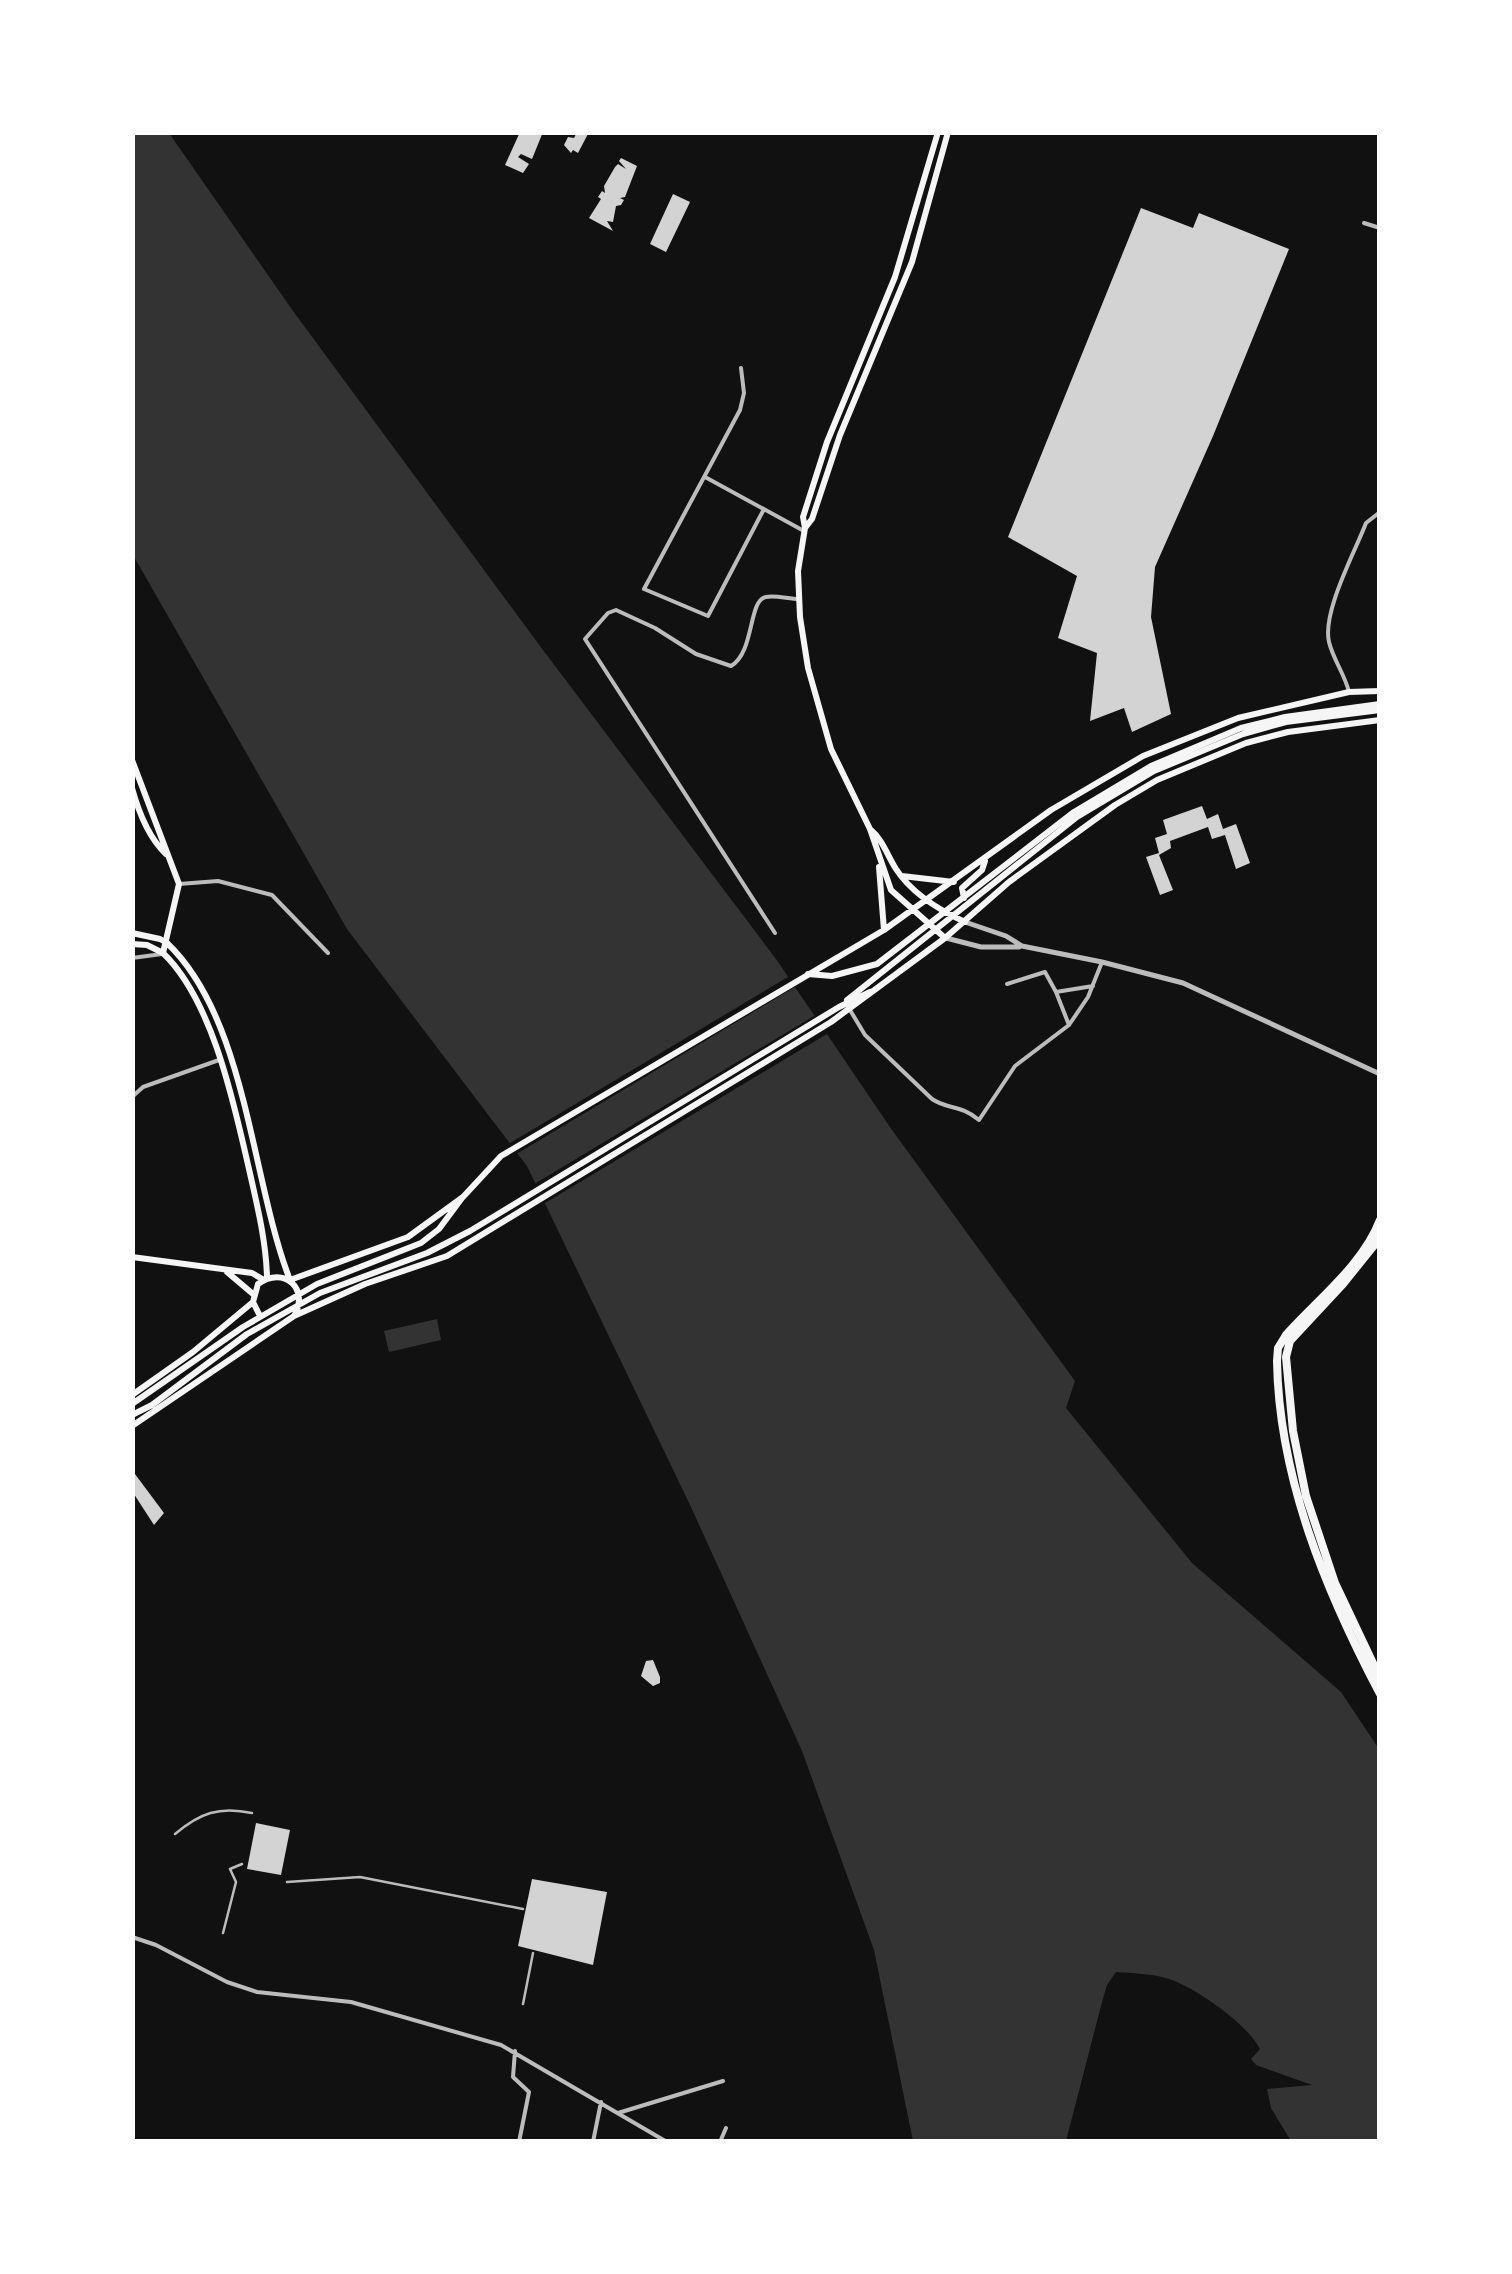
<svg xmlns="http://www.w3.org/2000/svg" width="1512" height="2274" viewBox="0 0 1512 2274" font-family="'Archivo Narrow',sans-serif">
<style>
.water{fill:#333}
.pier{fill:#111}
.building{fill:#d3d3d3}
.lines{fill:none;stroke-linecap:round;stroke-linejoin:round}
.service{stroke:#bcbcbc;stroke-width:2.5}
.minor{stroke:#bcbcbc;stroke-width:4}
.tertiary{stroke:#bcbcbc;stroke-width:5}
.secondary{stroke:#f5f5f5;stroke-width:6}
.primary{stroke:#f5f5f5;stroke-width:6}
.trunk{stroke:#f5f5f5;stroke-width:8}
</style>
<rect width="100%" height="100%" fill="#111"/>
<path class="water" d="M 132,133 L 169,133 L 293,311 L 540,646 L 776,959 L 892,1130 L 1075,1381 L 1066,1408 L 1192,1563 L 1341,1692 L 1379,1749 L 1379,2141 L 1291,2141 L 1271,2108 L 1267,2089 L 1312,2085 L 1256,2065 L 1251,2059 L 1260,2049 C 1246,2023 1200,1991 1172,1980 C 1156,1974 1134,1973 1116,1972 L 1107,1985 L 1102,2002 L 1066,2141 L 913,2141 L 874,1950 L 802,1751 L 691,1507 L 527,1166 L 347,929 L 133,555 Z
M 437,1319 L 441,1340 L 389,1352 L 384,1331 Z"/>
<path class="pier" d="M 793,974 L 800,984 L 513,1156 L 505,1146 Z
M 819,1013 L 832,1031 L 540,1206 L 531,1186 Z"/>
<path class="building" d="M 520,132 L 543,132 L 532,159 L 521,154 L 518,157 L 529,164 L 523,173 L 505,165 Z
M 577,132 L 589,132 L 578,153 L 573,150 L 571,153 L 564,145 L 568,137 L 574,138 Z
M 621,158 L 637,166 L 625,197 L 620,198 L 624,200 L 621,205 L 616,206 L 613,222 L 607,221 L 613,231 L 589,218 L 601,199 L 598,197 L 602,191 L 605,193 L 604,186 L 615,167 L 618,164 L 626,169 L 619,161 Z
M 673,194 L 690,202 L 666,252 L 650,244 Z
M 1141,208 L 1193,228 L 1199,213 L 1289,249 L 1213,436 L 1155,567 L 1151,617 L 1171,714 L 1132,732 L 1124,708 L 1090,721 L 1097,653 L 1058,638 L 1077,576 L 1008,537 Z
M 1202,806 L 1207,819 L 1218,814 L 1223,829 L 1236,824 L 1250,863 L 1236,869 L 1225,835 L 1212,839 L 1208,827 L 1170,841 L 1171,848 L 1159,855 L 1173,890 L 1160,895 L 1146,857 L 1159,853 L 1155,838 L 1167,834 L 1163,820 Z
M 132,1470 L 164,1513 L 154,1525 L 132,1491 Z
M 653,1660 L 660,1677 L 660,1683 L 653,1686 L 641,1676 L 646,1661 Z
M 256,1823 L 290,1830 L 281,1875 L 247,1869 Z
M 532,1879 L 607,1892 L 593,1965 L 518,1946 Z"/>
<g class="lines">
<path class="service" d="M 175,1834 C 200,1813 219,1806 252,1813
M 287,1882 L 360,1877 L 523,1909
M 223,1933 L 236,1882 L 230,1869 L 242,1864
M 523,2004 L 533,1953"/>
<path class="minor" d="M 1364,223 L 1380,228
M 741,368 L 744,393 L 740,410 L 644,589 L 708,616 L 764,509
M 705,477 L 804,531
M 1349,692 C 1345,675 1333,659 1329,642 C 1322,612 1355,552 1366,523 L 1380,512
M 179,884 L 218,881 L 272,895 L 328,953
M 775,933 L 585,639 L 608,613 L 616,610 L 655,628 L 696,654 L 731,666 C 755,652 748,600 766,597 C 775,595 789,599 799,599
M 132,958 L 162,954
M 1007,984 L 1045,972 L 1056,992 L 1093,986
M 1056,992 L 1069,1025
M 850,1010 L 865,1035 L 932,1099 C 948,1110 960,1104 979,1120 L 1015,1066 L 1069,1025 L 1088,997 L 1102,962
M 132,1097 L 143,1087 L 219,1060
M 132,1937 L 156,1945 L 227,1982 L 257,1992 L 351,2002 L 501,2045 L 667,2142
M 515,2051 L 513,2077 L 529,2092 L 519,2142
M 618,2113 L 723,2081
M 593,2142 L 601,2102
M 720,2142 L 726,2128"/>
<path class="tertiary" d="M 965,922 L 1006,936 L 1022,946 L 1102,962 L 1183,983 L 1380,1074
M 946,938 L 981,947 L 1019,947"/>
<path class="secondary" d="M 132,933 L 160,939 L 167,943
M 132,944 L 147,945 L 163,953
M 132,1257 L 252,1273 L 264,1280
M 227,1272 L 253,1294"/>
<path class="primary" d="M 938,132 L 895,277 L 827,442 L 803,517 L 805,528 L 798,571 L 800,617 L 808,668 L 831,749 L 870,829 L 891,890 L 945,938
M 805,528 L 812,519 L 840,435 L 912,262 L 948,132
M 132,760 L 179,884 L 163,953 C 213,1001 234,1104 249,1169 C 257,1205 266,1240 267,1277
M 132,788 C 138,810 149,838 166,854
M 870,829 C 883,840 887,855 896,869 C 912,894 939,910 965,922
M 879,867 L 884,930
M 902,876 L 954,882
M 964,898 L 962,888 L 982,870 L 985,861
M 167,943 C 247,1019 251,1180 290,1280 L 408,1237 L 463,1197 L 501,1156 L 884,930 L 1051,810 L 1143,756 L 1238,718 L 1349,692 L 1380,691
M 808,974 L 832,976 L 877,964 L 1074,812 L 1151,766 L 1241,728 L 1285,717 L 1380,704
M 847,1000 L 1077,817 L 1154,771 L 1243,734 L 1286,722 L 1380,710
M 294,1316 L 365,1284 L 447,1256 L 831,1022 L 945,938 L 1009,882 L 1115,805 L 1157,780 L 1246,743 L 1288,732 L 1380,720
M 132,1395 L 193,1352 L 253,1302
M 132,1404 L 243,1327 L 317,1284 L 421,1243 L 439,1229 L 462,1198
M 132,1415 L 152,1405 L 247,1334 L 320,1293 L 427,1253 L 470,1231 L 839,1007 L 870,992
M 132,1426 L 294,1316 C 310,1289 284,1265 258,1284 L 253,1302 L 260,1316"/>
<path class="trunk" d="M 1380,1220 C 1363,1265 1317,1300 1286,1335 L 1278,1348 L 1277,1361 C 1279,1479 1326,1591 1380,1694
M 1380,1238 L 1343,1284 L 1290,1341 L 1286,1357 L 1293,1431 L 1306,1496 L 1335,1583 L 1380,1678"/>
</g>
<rect width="1512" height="2274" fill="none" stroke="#ffffff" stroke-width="270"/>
</svg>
